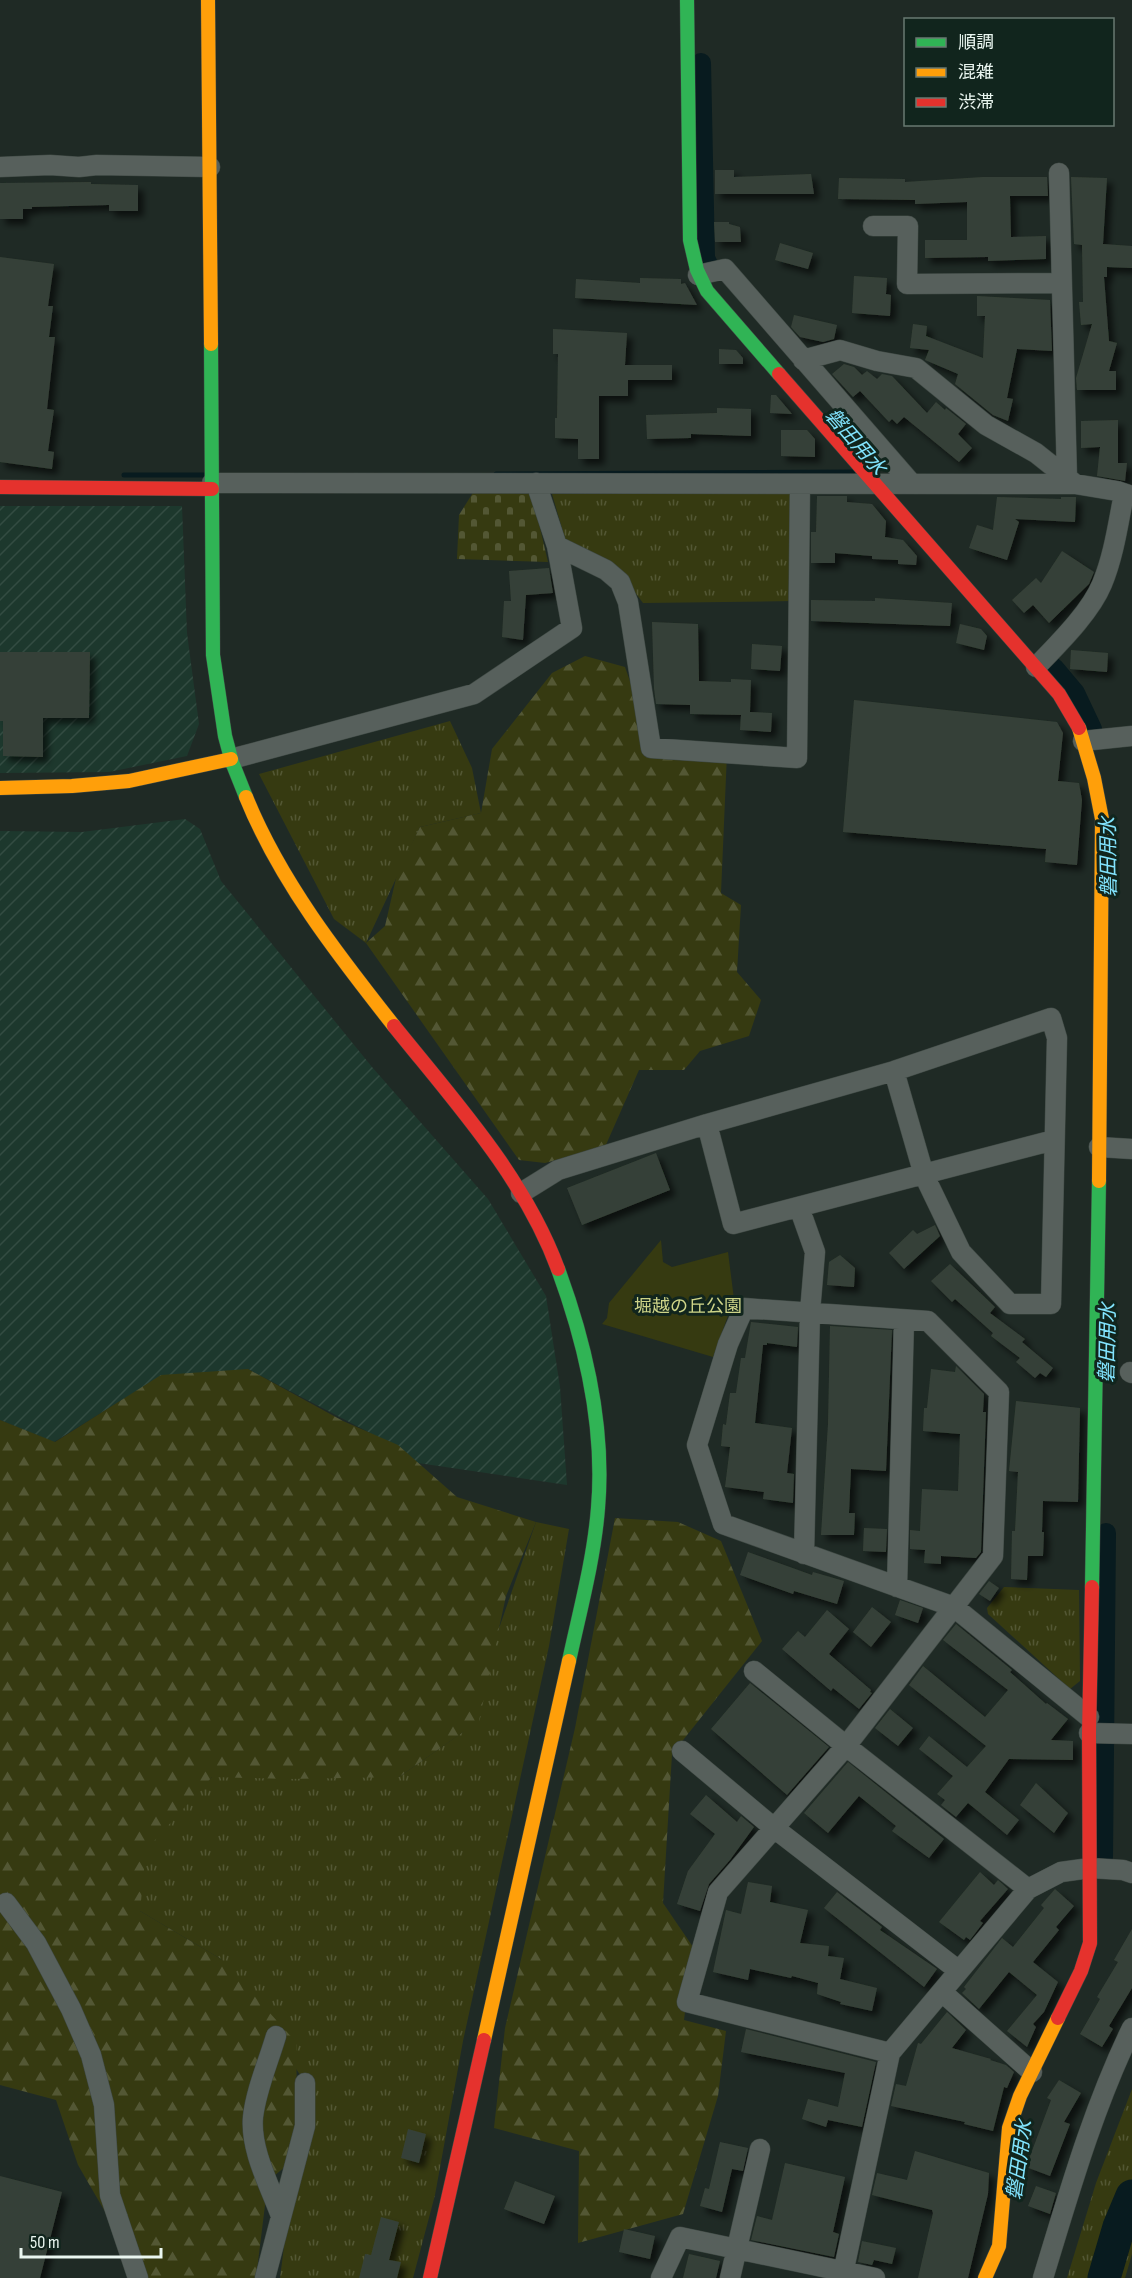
<svg xmlns="http://www.w3.org/2000/svg" width="1132" height="2278" viewBox="0 0 1132 2278" font-family="'Sofia Sans Condensed','Noto Sans JP',sans-serif">
<style>
.industrial{fill:url(#industrial-furrows)}
.grass{fill:url(#grass-tufts)}
.forest{fill:url(#forest-firs)}
.cemetery{fill:url(#cemetery-stones)}
.park{fill:#363a11}
.lines{fill:none;stroke-linecap:round;stroke-linejoin:round}
.stream{stroke:#081b1f;stroke-width:5}
.canal{stroke:#081b1f;stroke-width:20}
.river{stroke:#081b1f;stroke-width:33}
.building{fill:#364137;filter:url(#shadow)}
.street-casing{stroke:#3e4843;stroke-width:21}
.fast-casing{stroke:#3e4843;stroke-width:15}
.slow-casing{stroke:#3e4843;stroke-width:15}
.jam-casing{stroke:#3e4843;stroke-width:15}
.street{stroke:#57605c;stroke-width:20}
.fast{stroke:#30b455;stroke-width:14}
.slow{stroke:#ff9f0a;stroke-width:14}
.jam{stroke:#e5322d;stroke-width:14}
.labels{text-anchor:middle;dominant-baseline:central;stroke-width:6;stroke-linejoin:round;paint-order:stroke}
.park-label{font-size:18px;fill:#ced488;stroke:#11251d}
.water-label{font-size:20px;font-style:italic;fill:#82e4fe;stroke:#11251d}
</style>
<defs>
<pattern id="industrial-furrows" width="10" height="10" patternUnits="userSpaceOnUse" patternTransform="scale(1.5)"><rect width="10" height="10" fill="#1d382d"/><path d="M-1 1l2-2M0 10L10 0M9 11l2-2" fill="none" stroke="#334c42"/></pattern>
<pattern id="grass-tufts" width="24" height="20" patternUnits="userSpaceOnUse" patternTransform="scale(1.5)"><rect width="24" height="20" fill="#363a11"/><path d="M3 7l-1-3M5 7V3M7 7l1-3M15 17l-1-3M17 17v-4M19 17l1-3" fill="none" stroke="#535734"/></pattern>
<pattern id="forest-firs" width="22" height="20" patternUnits="userSpaceOnUse" patternTransform="scale(1.5)"><rect width="22" height="20" fill="#363a11"/><path d="M5 1l3.5 6h-7zM16 11l3.5 6h-7z" fill="#535734"/></pattern>
<pattern id="cemetery-stones" width="16" height="16" patternUnits="userSpaceOnUse" patternTransform="scale(1.5)"><rect width="16" height="16" fill="#363a11"/><path d="M2 7V4a2 2 0 0 1 4 0v3zM10 15v-3a2 2 0 0 1 4 0v3z" fill="#535734"/></pattern>
<filter id="shadow"><feDropShadow dx="5.5" dy="5.5" stdDeviation="3" flood-color="#0009"/></filter>
</defs>
<rect width="100%" height="100%" fill="#1f2a25"/>
<path class="industrial" d="M 0,506 L 182,506 L 187,633 L 199,724 L 187,756 L 109,772 L 0,773 Z
M 185,819 L 200,829 L 221,881 L 372,1067 L 488,1199 L 546,1296 L 560,1387 L 567,1485 L 418,1463 L 374,1435 L 248,1369 L 146,1385 L 54,1442 L 0,1420 L 0,831 L 82,832 Z"/>
<path class="grass" d="M 552,494 L 793,494 L 793,601 L 643,603 L 613,563 L 566,542 Z
M 450,721 L 472,768 L 481,813 L 420,827 L 366,943 L 334,919 L 259,774 Z
M 536,1522 L 569,1529 L 549,1646 L 463,2041 L 435,2195 L 413,2278 L 280,2278 L 305,2082 L 221,1959 L 140,1911 L 128,1857 L 212,1777 L 399,1777 L 463,1732 Z
M 1004,1587 L 1079,1590 L 1080,1681 L 1070,1689 L 988,1614 L 987,1608 Z
M 1132,2089 L 1132,2254 L 1125,2278 L 1067,2278 L 1096,2183 Z"/>
<path class="forest" d="M 585,656 L 625,667 L 656,755 L 727,753 L 721,893 L 741,905 L 737,972 L 761,1000 L 749,1036 L 700,1051 L 684,1070 L 639,1070 L 605,1147 L 545,1163 L 519,1160 L 366,943 L 385,926 L 397,874 L 420,827 L 481,813 L 492,749 L 552,673 Z
M 248,1369 L 343,1421 L 398,1445 L 457,1497 L 536,1522 L 506,1596 L 479,1721 L 399,1777 L 288,1779 L 212,1777 L 146,1850 L 140,1911 L 221,1959 L 296,2042 L 298,2156 L 268,2181 L 256,2278 L 139,2278 L 130,2255 L 78,2165 L 56,2100 L 0,2085 L 0,1420 L 55,1442 L 161,1375 Z
M 615,1518 L 678,1522 L 721,1541 L 762,1641 L 672,1754 L 663,1903 L 693,1947 L 684,2020 L 726,2031 L 718,2096 L 683,2214 L 578,2243 L 579,2151 L 494,2128 L 505,2028 L 575,1728 Z"/>
<path class="cemetery" d="M 474,491 L 532,494 L 548,562 L 457,559 L 459,515 Z"/>
<path class="park" d="M 661,1240 L 663,1262 L 672,1267 L 728,1252 L 734,1299 L 713,1357 L 602,1324 L 607,1318 L 609,1303 Z"/>
<g class="lines">
<path class="stream" d="M 496,474 L 853,472
M 124,475 L 205,475"/>
<path class="canal" d="M 701,63 L 705,258 L 710,269
M 1054,668 L 1075,693 L 1092,729
M 1103,1857 L 1106,1533"/>
<path class="river" d="M 1104,2278 L 1119,2227 L 1132,2196"/>
</g>
<path class="building" d="M 715,170 L 734,170 L 734,177 L 811,174 L 814,194 L 715,194 Z
M 983,177 L 1047,177 L 1048,196 L 1010,196 L 1011,237 L 1046,236 L 1046,259 L 988,261 L 988,257 L 925,258 L 925,240 L 967,240 L 967,202 L 915,204 L 915,200 L 838,199 L 839,178 L 905,179 L 905,182 Z
M 1071,177 L 1107,178 L 1103,244 L 1132,246 L 1132,268 L 1107,267 L 1107,277 L 1104,277 L 1109,341 L 1117,343 L 1109,371 L 1116,371 L 1116,390 L 1077,390 L 1076,378 L 1092,324 L 1081,325 L 1079,302 L 1083,302 L 1082,245 L 1074,244 Z
M 91,182 L 91,184 L 138,185 L 138,211 L 109,211 L 109,205 L 32,207 L 32,209 L 23,209 L 23,219 L 0,219 L 0,183 Z
M 714,222 L 729,222 L 729,224 L 740,227 L 741,242 L 715,242 Z
M 780,243 L 813,253 L 808,269 L 775,260 Z
M 0,257 L 54,264 L 48,306 L 53,306 L 49,337 L 55,337 L 47,409 L 54,410 L 48,451 L 54,452 L 52,469 L 0,462 Z
M 854,276 L 887,278 L 886,294 L 891,295 L 890,316 L 852,313 Z
M 640,278 L 681,279 L 681,284 L 685,283 L 697,305 L 575,298 L 576,279 L 640,283 Z
M 977,296 L 1050,300 L 1052,351 L 1017,349 L 1007,398 L 1013,399 L 1008,421 L 993,415 L 955,384 L 958,374 L 925,360 L 929,350 L 910,348 L 913,324 L 927,326 L 926,336 L 983,358 L 985,316 L 977,316 Z
M 794,315 L 837,325 L 834,339 L 823,342 L 800,337 L 791,327 Z
M 553,329 L 627,333 L 625,365 L 672,365 L 672,380 L 628,380 L 628,396 L 599,396 L 599,459 L 578,459 L 578,439 L 555,438 L 555,418 L 557,418 L 558,354 L 553,354 Z
M 719,349 L 736,350 L 743,358 L 743,364 L 719,364 Z
M 844,364 L 854,367 L 862,375 L 867,371 L 877,379 L 882,374 L 892,376 L 927,413 L 936,402 L 945,410 L 946,408 L 966,424 L 958,434 L 972,448 L 959,462 L 904,417 L 897,424 L 892,419 L 889,422 L 860,391 L 853,397 L 832,374 Z
M 771,395 L 776,395 L 792,414 L 770,413 Z
M 717,408 L 751,409 L 751,436 L 691,434 L 691,438 L 647,439 L 646,415 L 717,413 Z
M 1118,420 L 1118,463 L 1127,463 L 1125,481 L 1097,476 L 1100,447 L 1081,448 L 1081,421 Z
M 781,430 L 807,430 L 815,439 L 815,457 L 781,456 Z
M 817,496 L 847,496 L 847,502 L 872,504 L 886,521 L 885,537 L 903,540 L 917,556 L 916,565 L 898,564 L 898,560 L 872,559 L 872,556 L 835,553 L 835,563 L 811,563 L 811,532 L 816,532 Z
M 997,497 L 1061,499 L 1061,497 L 1076,497 L 1075,522 L 1015,519 L 1019,522 L 1007,560 L 969,548 L 977,525 L 993,530 Z
M 1062,551 L 1094,572 L 1089,584 L 1049,623 L 1033,605 L 1024,613 L 1012,600 L 1036,578 L 1041,583 Z
M 549,568 L 553,593 L 526,595 L 523,640 L 502,637 L 504,601 L 511,601 L 509,571 Z
M 875,598 L 952,603 L 950,626 L 811,621 L 811,600 L 875,601 Z
M 652,622 L 698,624 L 699,681 L 731,682 L 731,679 L 751,680 L 750,712 L 772,713 L 771,732 L 740,730 L 741,715 L 690,714 L 690,705 L 656,704 L 654,688 Z
M 960,624 L 981,629 L 987,636 L 984,650 L 956,643 Z
M 752,644 L 782,646 L 780,671 L 751,669 Z
M 1071,650 L 1108,653 L 1107,672 L 1070,669 Z
M 0,652 L 90,652 L 89,718 L 43,718 L 43,757 L 3,756 L 3,721 L 0,721 Z
M 854,700 L 1057,722 L 1063,733 L 1058,781 L 1079,783 L 1082,800 L 1077,865 L 1045,862 L 1046,849 L 843,832 Z
M 656,1153 L 670,1190 L 582,1225 L 567,1188 Z
M 935,1225 L 940,1236 L 904,1269 L 889,1253 L 913,1230 L 917,1234 Z
M 840,1255 L 855,1268 L 854,1287 L 827,1285 L 829,1262 Z
M 950,1264 L 995,1307 L 990,1313 L 1025,1339 L 1022,1342 L 1053,1368 L 1046,1377 L 1040,1373 L 1035,1378 L 1016,1362 L 1020,1358 L 991,1336 L 993,1333 L 955,1299 L 952,1302 L 931,1281 Z
M 751,1322 L 798,1327 L 797,1347 L 767,1343 L 767,1345 L 763,1345 L 755,1423 L 792,1428 L 787,1473 L 794,1474 L 793,1503 L 763,1499 L 764,1492 L 725,1487 L 730,1447 L 721,1446 L 723,1424 L 726,1425 L 730,1393 L 736,1393 L 741,1358 L 745,1358 Z
M 830,1326 L 892,1330 L 886,1471 L 851,1469 L 849,1513 L 855,1513 L 854,1535 L 821,1535 L 828,1424 Z
M 956,1366 L 984,1394 L 983,1412 L 986,1412 L 981,1552 L 976,1558 L 941,1556 L 941,1564 L 924,1563 L 925,1550 L 910,1549 L 910,1530 L 920,1531 L 922,1489 L 958,1491 L 960,1434 L 923,1431 L 924,1408 L 927,1408 L 931,1369 L 955,1372 Z
M 1016,1401 L 1080,1408 L 1078,1502 L 1043,1501 L 1042,1532 L 1044,1532 L 1043,1556 L 1028,1556 L 1027,1580 L 1011,1579 L 1012,1531 L 1015,1531 L 1018,1472 L 1009,1471 Z
M 864,1528 L 887,1529 L 886,1552 L 863,1551 Z
M 748,1552 L 812,1575 L 813,1572 L 844,1581 L 837,1604 L 794,1591 L 793,1594 L 740,1575 Z
M 989,1581 L 999,1588 L 990,1601 L 979,1594 Z
M 900,1600 L 923,1608 L 918,1623 L 895,1615 Z
M 872,1607 L 891,1622 L 871,1647 L 853,1632 Z
M 827,1610 L 849,1629 L 829,1654 L 871,1690 L 870,1692 L 872,1693 L 859,1709 L 833,1688 L 831,1691 L 782,1649 L 798,1631 L 805,1637 Z
M 956,1624 L 1012,1670 L 1010,1672 L 1046,1704 L 1047,1703 L 1068,1719 L 1051,1740 L 1073,1741 L 1073,1760 L 1009,1759 L 985,1792 L 1019,1820 L 1007,1835 L 968,1803 L 956,1817 L 941,1805 L 945,1800 L 937,1794 L 953,1776 L 919,1749 L 929,1736 L 967,1767 L 986,1746 L 909,1685 L 923,1666 L 985,1717 L 1008,1690 L 943,1640 Z
M 750,1683 L 829,1747 L 787,1795 L 711,1729 Z
M 890,1709 L 913,1728 L 898,1746 L 875,1728 Z
M 848,1762 L 944,1839 L 929,1858 L 892,1831 L 896,1826 L 859,1796 L 828,1833 L 804,1813 Z
M 1036,1783 L 1068,1813 L 1054,1833 L 1020,1805 Z
M 706,1795 L 737,1822 L 741,1816 L 754,1827 L 730,1860 L 709,1884 L 700,1911 L 677,1904 L 688,1871 L 715,1834 L 690,1814 Z
M 980,1872 L 994,1885 L 998,1880 L 1008,1889 L 980,1921 L 983,1923 L 970,1940 L 966,1937 L 964,1940 L 939,1922 Z
M 748,1882 L 772,1886 L 770,1902 L 808,1910 L 800,1943 L 829,1946 L 828,1956 L 844,1958 L 840,1979 L 877,1988 L 872,2011 L 840,2004 L 841,2002 L 817,1994 L 818,1983 L 792,1976 L 791,1978 L 750,1969 L 748,1980 L 713,1972 L 726,1910 L 741,1914 Z
M 1055,1889 L 1074,1906 L 1056,1927 L 1059,1930 L 1033,1962 L 1058,1982 L 1044,2012 L 1033,2024 L 1036,2027 L 1027,2047 L 1007,2031 L 1037,1995 L 1009,1972 L 979,2009 L 962,1993 L 966,1989 L 964,1987 L 1002,1938 L 1013,1947 L 1044,1908 L 1041,1905 Z
M 837,1892 L 882,1927 L 880,1930 L 937,1969 L 924,1987 L 824,1908 Z
M 1132,1929 L 1132,1988 L 1109,2026 L 1113,2029 L 1102,2047 L 1080,2034 L 1100,1999 L 1097,1997 L 1118,1962 L 1114,1960 Z
M 947,2012 L 966,2030 L 952,2048 L 991,2059 L 990,2060 L 1006,2065 L 1014,2072 L 1007,2088 L 1004,2087 L 993,2131 L 964,2124 L 965,2122 L 891,2106 L 896,2084 L 906,2086 L 918,2043 L 921,2044 Z
M 746,2029 L 876,2062 L 862,2127 L 828,2120 L 826,2127 L 802,2119 L 808,2099 L 838,2107 L 845,2073 L 741,2052 Z
M 1059,2080 L 1081,2093 L 1064,2122 L 1070,2124 L 1050,2176 L 1026,2167 L 1051,2100 L 1047,2098 Z
M 408,2129 L 426,2134 L 419,2163 L 401,2158 Z
M 720,2142 L 748,2148 L 743,2171 L 732,2169 L 722,2212 L 700,2206 L 705,2188 L 709,2189 Z
M 915,2151 L 989,2173 L 988,2194 L 968,2278 L 918,2278 L 933,2213 L 932,2210 L 872,2195 L 877,2173 L 907,2180 Z
M 785,2163 L 845,2177 L 833,2232 L 839,2234 L 834,2257 L 751,2240 L 757,2216 L 772,2220 Z
M 0,2176 L 62,2192 L 40,2278 L 0,2278 Z
M 515,2181 L 555,2196 L 544,2224 L 504,2209 Z
M 1036,2186 L 1056,2193 L 1050,2214 L 1028,2206 Z
M 381,2217 L 399,2222 L 389,2260 L 401,2262 L 397,2278 L 359,2278 L 365,2254 L 371,2255 Z
M 624,2229 L 655,2236 L 650,2259 L 619,2252 Z
M 862,2241 L 896,2248 L 892,2264 L 874,2260 L 872,2265 L 858,2262 Z
M 689,2254 L 720,2261 L 716,2278 L 683,2278 Z"/>
<g class="lines">
<g class="street-casing">
<path id="street" d="M 0,167 L 50,165 L 79,167 L 97,165 L 210,167
M 1059,173 L 1067,478
M 873,226 L 908,226 L 907,284 L 1062,283
M 698,275 L 725,269 L 912,484
M 803,360 L 840,350 L 877,361 L 916,368 L 986,425 L 1036,453 L 1075,484
M 212,483 L 1075,484 L 1117,491 L 1132,496
M 536,483 L 557,546 L 606,570 L 620,582 L 628,602 L 651,748 L 797,758 L 800,484
M 1036,667 C 1058,644 1090,613 1102,584 C 1114,555 1118,524 1124,494
M 1083,741 L 1132,736
M 231,759 L 474,694 L 572,628 L 557,546
M 707,1124 L 894,1071 L 1051,1018 L 1057,1038 L 1051,1304 L 1010,1304 L 961,1252 L 924,1175 L 894,1071
M 1099,1147 L 1132,1149
M 521,1193 L 558,1170 L 707,1124 L 733,1224 L 1054,1140
M 799,1207 L 815,1252 L 810,1312 L 804,1554
M 1130,1372 L 1132,1373
M 897,1587 L 904,1320
M 754,1671 L 846,1746 L 1028,1889
M 1089,1733 L 1132,1734
M 682,1751 L 774,1828 L 959,1971
M 6,1903 L 36,1943 L 71,2009 L 91,2055 L 104,2105 L 110,2195 L 138,2278
M 942,1992 L 1032,2072
M 276,2036 C 268,2063 256,2090 253,2117 C 250,2150 270,2186 281,2216
M 890,2053 L 687,2002 L 718,1892 L 846,1746 L 993,1556 L 999,1392 L 928,1321 L 744,1308 L 728,1344 L 697,1445 L 723,1524 L 954,1607 L 1089,1717
M 265,2278 L 305,2126 L 305,2083
M 661,2278 L 680,2237 L 875,2278
M 730,2278 L 760,2149
M 842,2278 L 890,2053 L 1028,1889 L 1061,1872 L 1090,1868 L 1123,1870 L 1132,1873
M 1043,2278 C 1069,2193 1093,2108 1132,2028"/>
</g>
<g class="fast-casing">
<path id="fast" d="M 687,0 L 690,240 L 697,270 L 707,291 L 779,374
M 211,344 L 213,655 L 225,736 L 232,762 L 246,797
M 558,1269 C 586,1345 605,1427 598,1508 C 594,1559 580,1610 569,1661
M 1092,1587 L 1099,1181"/>
</g>
<g class="slow-casing">
<path id="slow" d="M 208,0 L 211,344
M 1079,728 L 1094,778 L 1102,819 L 1099,1181
M 0,788 L 72,786 L 129,781 L 231,759
M 246,797 C 280,881 338,955 394,1026
M 484,2040 L 569,1661
M 985,2278 L 999,2246 L 1009,2128 L 1020,2096 L 1058,2018"/>
</g>
<g class="jam-casing">
<path id="jam" d="M 779,374 L 1059,694 L 1079,728
M 0,487 L 212,489
M 394,1026 C 455,1102 524,1177 558,1269
M 1058,2018 L 1081,1971 L 1090,1943 L 1089,1733 L 1092,1587
M 430,2278 L 484,2040"/>
</g>
<use href="#street" class="street"/>
<use href="#fast" class="fast"/>
<use href="#slow" class="slow"/>
<use href="#jam" class="jam"/>
</g>
<g class="labels">
<g class="park-label">
<text x="688" y="1306">堀越の丘公園</text>
</g>
<g class="water-label">
<text transform="translate(855 442) rotate(49)">磐田用水</text>
<text transform="translate(1109 857) rotate(-91)">磐田用水</text>
<text transform="translate(1108 1343) rotate(-89)">磐田用水</text>
<text transform="translate(1020 2160) rotate(-82)">磐田用水</text>
</g>
</g>
<rect x="904" y="18" width="210" height="108" fill="#11251d" stroke="#687971" stroke-width="1.5"/>
<rect x="916" y="38" width="30" height="9" fill="#30b455" stroke="#687971" stroke-width="1.5"/>
<text x="958" y="48" font-size="18" fill="#eaf6f0">順調</text>
<rect x="916" y="68" width="30" height="9" fill="#ff9f0a" stroke="#687971" stroke-width="1.5"/>
<text x="958" y="78" font-size="18" fill="#eaf6f0">混雑</text>
<rect x="916" y="98" width="30" height="9" fill="#e5322d" stroke="#687971" stroke-width="1.5"/>
<text x="958" y="108" font-size="18" fill="#eaf6f0">渋滞</text>
<path d="M21 2248v9h140v-9" fill="none" stroke="#eaf6f0" stroke-width="3"/>
<text x="30" y="2248" font-size="18" fill="#eaf6f0" stroke="#11251d" stroke-width="4.5" paint-order="stroke">50 m</text>
</svg>
